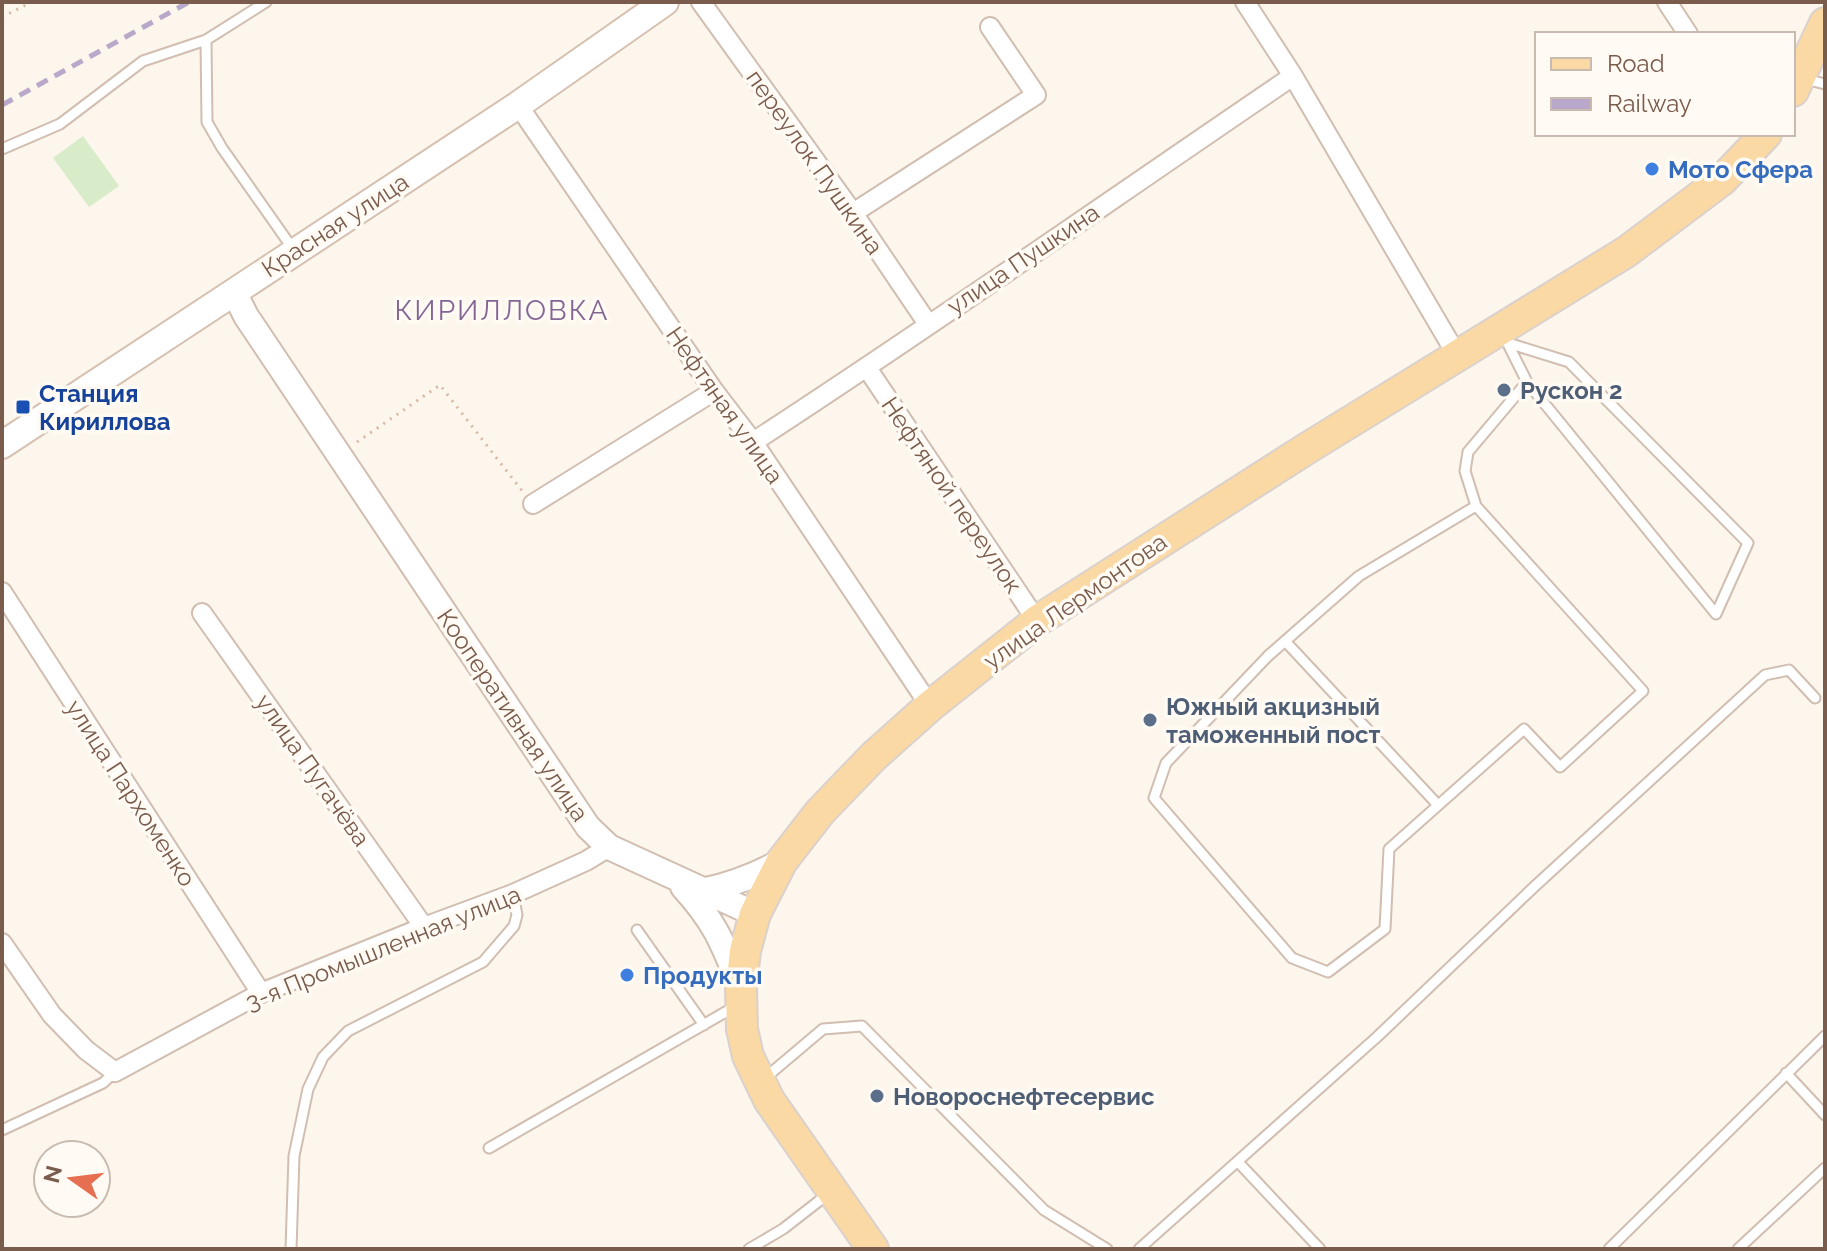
<svg xmlns="http://www.w3.org/2000/svg" width="1827" height="1251" viewBox="0 0 1827 1251" font-family="Raleway,sans-serif">
<style>
.green{fill:#d8ecc9}
.lines{fill:none;stroke-linecap:round;stroke-linejoin:round}
.service-casing{stroke:#d1beb0;stroke-width:13}
.minor-casing{stroke:#d1beb0;stroke-width:22}
.tertiary-casing{stroke:#d1beb0;stroke-width:28}
.secondary-casing{stroke:#d6c0b0;stroke-width:30}
.primary-casing{stroke:#dad1cd;stroke-width:34}
.path{stroke:#d9b8a5;stroke-width:3;stroke-dasharray:2 6;stroke-linecap:butt}
.service{stroke:#fff;stroke-width:9}
.minor{stroke:#fff;stroke-width:18}
.tertiary{stroke:#fff;stroke-width:24}
.secondary{stroke:#fff;stroke-width:26}
.primary{stroke:#fbd9a5;stroke-width:30}
.rail{stroke:#b9a8c9;stroke-width:5;stroke-dasharray:12 8;stroke-linecap:butt}
.shop-dot{fill:#3f7fe0;stroke:#fffaf3;stroke-width:3}
.service-dot{fill:#5c6f8a;stroke:#fffaf3;stroke-width:3}
.transit-dot{fill:#1a4fb4;stroke:#fffaf3;stroke-width:3}
.labels{text-anchor:middle;dominant-baseline:central;stroke-width:7;stroke-linejoin:round;paint-order:stroke}
.street-label{font-size:24px;fill:#7a5c4d;stroke:#fffaf3}
.shop-label{font-size:24px;font-weight:bold;fill:#366cbe;stroke:#fffaf3;text-anchor:start}
.service-label{font-size:24px;font-weight:bold;fill:#4e5e75;stroke:#fffaf3;text-anchor:start}
.transit-label{font-size:24px;font-weight:bold;fill:#164399;stroke:#fffaf3;text-anchor:start}
.quarter-label{font-size:28px;letter-spacing:2px;fill:#846695;stroke:#fffaf3}
</style>
<rect width="100%" height="100%" fill="#fdf6ec"/>
<path class="green" d="M 83,136 L 119,186 L 89,207 L 53,158 Z"/>
<g class="lines">
<g class="service-casing">
<path id="service" d="M 206,40 L 207,122 L 222,148 L 293,249
M 1805,79 L 1825,84
M 2,149 L 60,124 L 143,61 L 206,40 L 266,2
M 1502,332 L 1527,382 L 1716,614 L 1748,543 L 1569,362 L 1508,343
M 1476,506 L 1359,576 L 1268,656 L 1166,763 L 1154,798 L 1292,958 L 1328,972 L 1385,929 L 1389,849 L 1524,729 L 1560,767 L 1643,691 L 1476,506 L 1465,471 L 1468,452 L 1527,382
M 1285,641 L 1438,805
M 637,930 L 704,1025
M 1786,1073 L 1825,1115
M 765,1078 L 823,1029 L 862,1026 L 1044,1210 L 1107,1249
M 2,1130 L 103,1083 L 115,1072
M 489,1148 L 736,1006
M 1238,1162 L 1320,1249
M 291,1249 L 294,1156 L 308,1089 L 323,1057 L 348,1031 L 483,962 L 514,926 L 517,915 L 513,894
M 749,1249 L 783,1229 L 828,1194
M 1139,1249 L 1377,1037 L 1534,887 L 1765,675 L 1789,670 L 1815,698
M 1609,1249 L 1825,1036
M 1738,1249 L 1825,1168"/>
</g>
<g class="minor-casing">
<path id="minor" d="M 701,2 L 853,213 L 928,324
M 1245,2 L 1293,76 L 1458,357
M 1667,2 L 1688,34
M 518,105 L 714,391 L 753,442 L 930,706
M 853,213 L 1036,95 L 990,27
M 867,368 L 1037,621
M 753,442 C 935,324 1113,198 1293,76
M 533,504 L 714,391
M 2,592 L 261,993
M 202,613 L 424,927
M 2,943 L 52,1015 L 86,1050 L 115,1072 L 261,993 L 424,927 L 513,894 L 586,861 L 609,847"/>
</g>
<g class="tertiary-casing">
<path id="tertiary" d="M 234,292 L 246,316 L 588,827 L 609,847 L 755,914
M 683,887 C 716,923 723,944 741,988
M 702,891 C 731,885 755,876 782,861"/>
</g>
<g class="secondary-casing">
<path id="secondary" d="M 2,445 L 518,105 L 665,2"/>
</g>
<g class="primary-casing">
<path id="primary" d="M 1793,91 L 1825,23
M 873,1249 L 769,1100 L 748,1056 L 742,1029 L 741,988 L 745,951 L 755,914 L 782,861 L 820,812 L 873,757 L 930,706 L 1037,621 L 1306,449 L 1626,252 L 1722,180 L 1766,134"/>
</g>
<path class="path" d="M 2,17 L 32,2
M 357,442 L 440,385 L 523,492"/>
<use href="#service" class="service"/>
<use href="#minor" class="minor"/>
<use href="#tertiary" class="tertiary"/>
<use href="#secondary" class="secondary"/>
<use href="#primary" class="primary"/>
<path class="rail" d="M 2,105 L 189,2"/>
</g>
<g class="shop-dot">
<circle cx="1652" cy="169" r="8"/>
<circle cx="627" cy="975" r="8"/>
</g>
<g class="service-dot">
<circle cx="1504" cy="390" r="8"/>
<circle cx="1150" cy="720" r="8"/>
<circle cx="877" cy="1096" r="8"/>
</g>
<rect class="transit-dot" x="15" y="399" width="16" height="16" rx="4"/>
<g class="labels">
<g class="street-label">
<text transform="translate(815 162) rotate(55)">переулок Пушкина</text>
<text transform="translate(335 225) rotate(-33)">Красная улица</text>
<text transform="translate(1023 259) rotate(-34)">улица Пушкина</text>
<text transform="translate(725 405) rotate(55)">Нефтяная улица</text>
<text transform="translate(952 495) rotate(56)">Нефтяной переулок</text>
<text transform="translate(1075 601) rotate(-35)">улица Лермонтова</text>
<text transform="translate(513 715) rotate(56)">Кооперативная улица</text>
<text transform="translate(313 770) rotate(55)">улица Пугачёва</text>
<text transform="translate(131 793) rotate(57)">улица Пархоменко</text>
<text transform="translate(383 948) rotate(-22)">3-я Промышленная улица</text>
</g>
<g class="shop-label">
<text x="1668" y="169">Мото Сфера</text>
<text x="643" y="975">Продукты</text>
</g>
<g class="service-label">
<text x="1520" y="390">Рускон 2</text>
<text x="1166" y="706">Южный акцизный<tspan x="1166" dy="28">таможенный пост</tspan></text>
<text x="893" y="1096">Новороснефтесервис</text>
</g>
<g class="transit-label">
<text x="39" y="393">Станция<tspan x="39" dy="28">Кириллова</tspan></text>
</g>
<g class="quarter-label">
<text x="502" y="310">КИРИЛЛОВКА</text>
</g>
</g>
<rect width="1827" height="1251" fill="none" stroke="#7a5c4d" stroke-width="8"/>
<rect x="1535" y="32" width="260" height="104" fill="#fffaf3" stroke="#cabbb1" stroke-width="2"/>
<rect x="1551" y="58" width="40" height="12" fill="#fbd9a5" stroke="#cabbb1" stroke-width="2"/>
<text x="1607" y="72" font-size="24" fill="#7a5c4d">Road</text>
<rect x="1551" y="98" width="40" height="12" fill="#b9a8c9" stroke="#cabbb1" stroke-width="2"/>
<text x="1607" y="112" font-size="24" fill="#7a5c4d">Railway</text>
<g transform="translate(72 1179) rotate(284)"><circle r="38" fill="#fffaf3" stroke="#cabbb1" stroke-width="2"/>
<path d="M0-6L14 30L0 20L-14 30Z" fill="#e76f51"/>
<text y="-12" font-size="22" font-weight="bold" text-anchor="middle" fill="#7a5c4d">N</text>
</g>
</svg>
